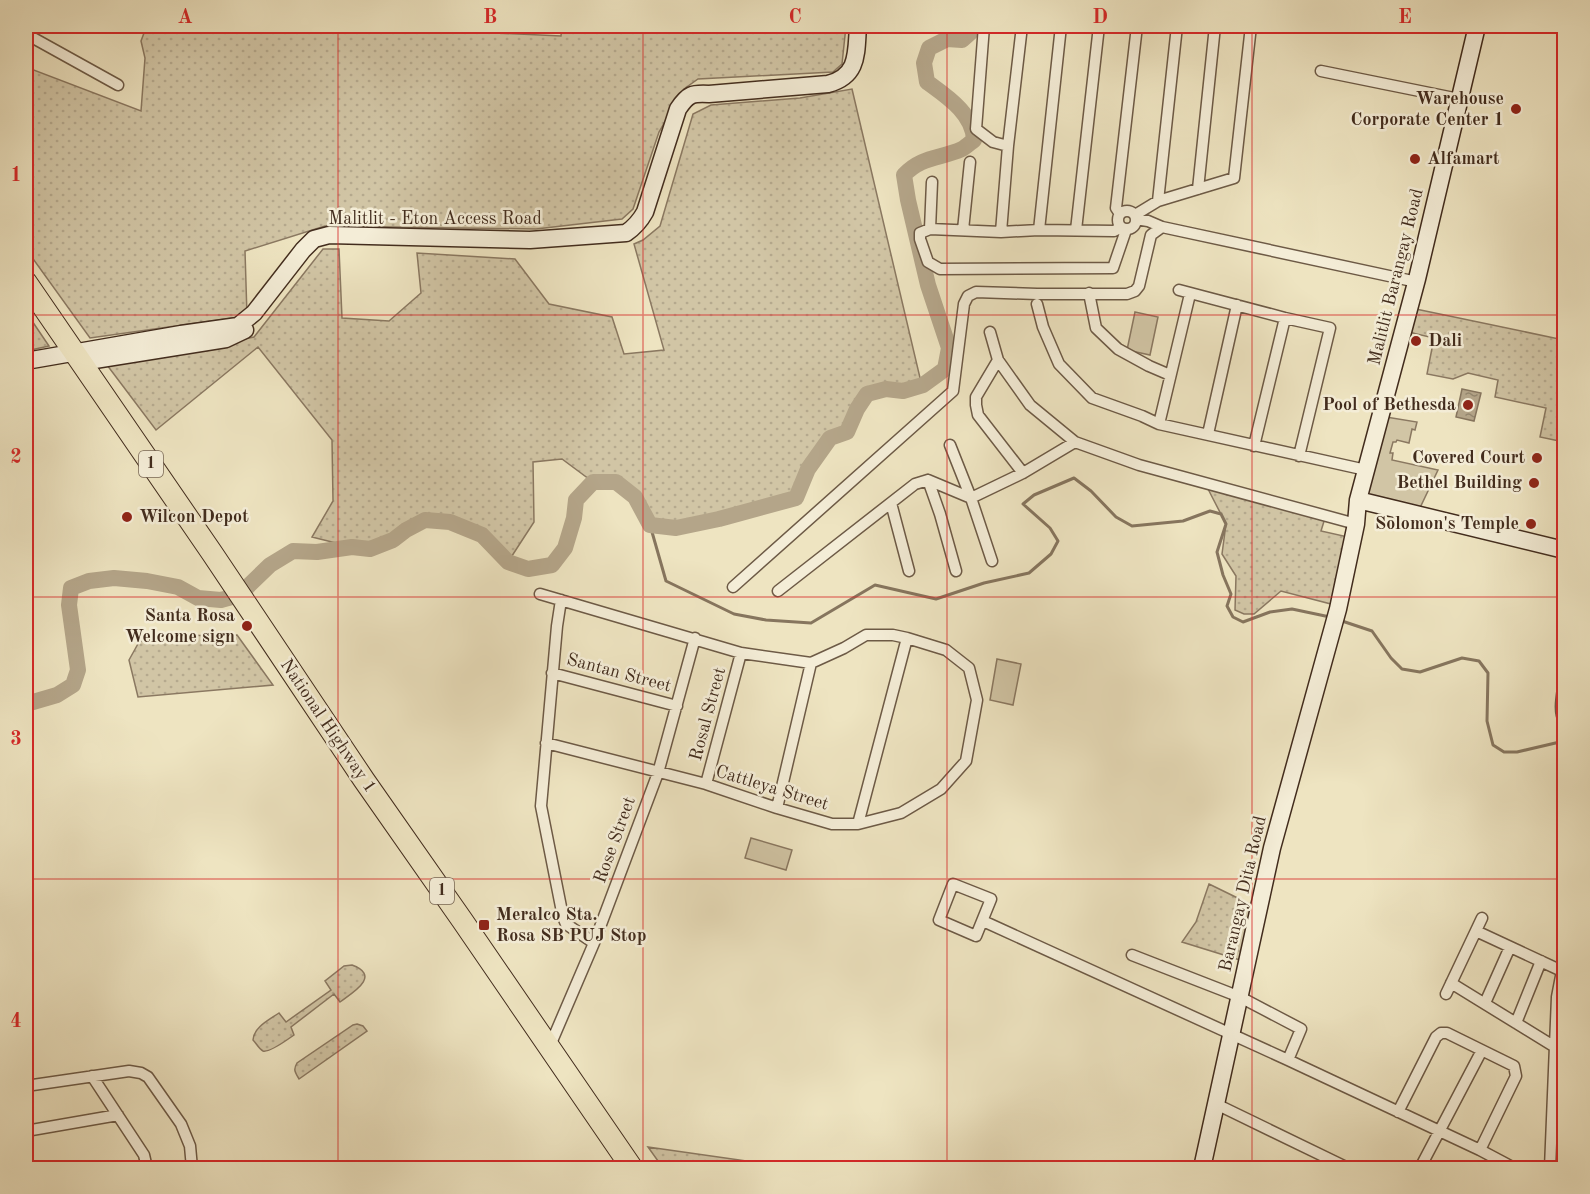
<svg xmlns="http://www.w3.org/2000/svg" width="1590" height="1194" viewBox="0 0 1590 1194" font-family="'Old Standard TT',serif">
<style>
.grass{fill:url(#grass-dots);stroke:#8a7861;stroke-width:1.5}
.garden{fill:#d1c5a5;stroke:#8a7861;stroke-width:1.5}
.water{fill:url(#water-ripples);stroke:#86755e;stroke-width:1.5}
.lines{fill:none;stroke-linecap:round;stroke-linejoin:round}
.stream{stroke:#86755e;stroke-width:3}
.river{stroke:#b4a589;stroke-width:16}
.street-casing{stroke:#6d5a46;stroke-width:13}
.secondary-casing{stroke:#422c1d;stroke-width:19}
.highway-casing{stroke:#422c1d;stroke-width:23}
.street{stroke:#f4edd7;stroke-width:10}
.secondary{stroke:#f4edd7;stroke-width:16}
.highway{stroke:#eee4c1;stroke-width:21}
.grid{fill:none;stroke:#d62828;stroke-width:1.5;stroke-opacity:0.55}
.poi-dot{fill:#8f2418;stroke:#f4edd7;stroke-width:2}
.labels{text-anchor:middle;dominant-baseline:central;stroke-width:5;stroke-linejoin:round;paint-order:stroke}
.shield{fill:#f4edd7;stroke:#765;stroke-width:1.5}
.shield-label{font-size:16px;font-weight:bold;fill:#422c1d}
.poi-label{font-size:18px;font-weight:bold;fill:#422c1d;stroke:#f4edd7;text-anchor:end}
.street-label{font-size:18px;fill:#422c1d;stroke:#f4edd7}
.neatline{fill:none;stroke:#d62828;stroke-width:2}
.grid-label{font-size:20px;text-anchor:middle;font-weight:bold;fill:#d62828}
</style>
<defs>
<pattern id="grass-dots" width="8" height="8" patternUnits="userSpaceOnUse" patternTransform="scale(1.5)"><rect width="8" height="8" fill="#d1c5a5"/><path d="M2 2h.1M6 6h.1" fill="none" stroke="#b5a98e" stroke-width="1.8" stroke-linecap="round"/></pattern>
<pattern id="water-ripples" width="26" height="14" patternUnits="userSpaceOnUse" patternTransform="scale(1.5)"><rect width="26" height="14" fill="#b4a589"/><path d="M2 4q2-2 4 0t4 0M15 11q2-2 4 0t4 0" fill="none" stroke="#94876f"/></pattern>
</defs>
<rect width="100%" height="100%" fill="#eee4c1"/>
<filter id="stains"><feTurbulence type="fractalNoise" baseFrequency=".00333" numOctaves="4"/><feColorMatrix values="0 0 0 0 .2 0 0 0 0 .09 0 0 0 0 .02 0 0 0 .5 -.17"/></filter>
<radialGradient id="worn" r=".72"><stop offset=".6" stop-color="#630" stop-opacity="0"/><stop offset="1" stop-color="#630" stop-opacity=".3"/></radialGradient>
<path class="grass" d="M 273,26 L 344,26 L 561,36 L 562,26 L 846,26 L 842,64 L 833,72 L 698,79 L 684,89 L 659,132 L 633,209 L 622,219 L 536,229 L 325,226 L 245,251 L 247,316 L 90,338 L 26,249 L 26,67 L 141,111 L 145,58 L 141,41 L 144,33 Z
M 852,89 L 921,382 L 903,391 L 886,389 L 867,394 L 857,409 L 847,432 L 830,438 L 809,469 L 796,498 L 719,519 L 676,528 L 650,525 L 635,497 L 616,482 L 593,482 L 562,459 L 533,462 L 534,522 L 508,562 L 482,535 L 450,522 L 425,520 L 406,530 L 393,540 L 370,549 L 352,547 L 312,537 L 333,501 L 332,440 L 258,347 L 156,430 L 107,365 L 254,337 L 323,249 L 339,249 L 342,318 L 389,321 L 421,293 L 417,253 L 515,259 L 549,304 L 612,317 L 624,354 L 664,350 L 634,244 L 643,240 L 660,226 L 693,114 L 711,105 L 800,98 Z
M 1411,308 L 1564,340 L 1564,442 L 1540,437 L 1546,408 L 1495,397 L 1498,380 L 1468,373 L 1453,379 L 1427,374 L 1434,338 L 1404,331 Z
M 26,312 L 49,346 L 26,351 Z
M 1207,487 L 1325,518 L 1321,531 L 1348,537 L 1331,604 L 1281,591 L 1254,614 L 1244,614 L 1235,610 L 1236,576 L 1222,554 L 1226,524 Z
M 237,635 L 273,685 L 138,697 L 129,660 L 139,642 L 155,636 Z
M 1209,884 L 1254,906 L 1240,960 L 1182,942 L 1196,922 Z
M 352,965 C 382,976 352,993 340,1002 L 334,994 L 291,1027 L 294,1035 C 288,1039 270,1053 263,1051 C 259,1049 256,1043 253,1040 C 254,1027 269,1020 279,1013 L 286,1022 L 331,990 L 325,981 L 344,966 Z
M 357,1024 L 363,1026 L 367,1031 L 299,1079 C 295,1072 293,1070 297,1063 L 353,1025 Z
M 648,1147 L 795,1168 L 663,1168 Z"/>
<path class="garden" d="M 1135,312 L 1158,317 L 1150,355 L 1127,350 Z
M 1386,417 L 1417,422 L 1415,430 L 1412,429 L 1409,443 L 1397,440 L 1396,442 L 1393,442 L 1390,453 L 1393,453 L 1392,460 L 1438,470 L 1418,512 L 1363,498 Z
M 997,659 L 1021,664 L 1013,705 L 990,700 Z
M 751,838 L 792,850 L 786,870 L 745,858 Z"/>
<path class="water" d="M 1462,389 L 1481,393 L 1474,421 L 1456,417 Z"/>
<g class="lines">
<path class="stream" d="M 650,525 L 666,581 L 734,614 L 766,620 L 811,623 L 875,585 L 936,599 L 984,583 L 1029,573 L 1051,554 L 1058,541 L 1050,528 L 1023,504 L 1034,495 L 1074,478 L 1091,491 L 1116,517 L 1132,526 L 1183,521 L 1210,511 L 1221,514 L 1226,524 L 1217,552 L 1223,575 L 1231,594 L 1227,606 L 1233,617 L 1243,622 L 1270,612 L 1292,609 L 1330,617
M 1342,621 L 1372,631 L 1391,658 L 1402,669 L 1420,672 L 1462,658 L 1479,661 L 1488,673 L 1487,721 L 1493,745 L 1504,752 L 1517,752 L 1564,741"/>
<path class="river" d="M 26,701 L 33,702 L 57,695 L 73,685 L 78,670 L 69,605 L 71,588 L 89,581 L 114,578 L 147,581 L 178,587 L 198,598 L 221,600 L 239,595 L 270,565 L 293,551 L 317,552 L 352,547 L 370,549 L 393,540 L 406,530 L 425,520 L 450,522 L 482,535 L 508,562 L 528,569 L 552,565 L 565,548 L 574,518 L 576,500 L 593,482 L 616,482 L 635,497 L 650,525 L 676,528 L 719,519 L 796,498 L 808,469 L 830,438 L 847,432 L 857,409 L 867,394 L 886,389 L 903,391 L 923,385 L 945,369 L 949,348 L 928,285 L 908,200 L 904,175 C 922,156 940,159 962,149 C 966,147 970,143 974,140 C 973,113 946,96 927,82 L 924,63 L 929,48 L 947,39 L 962,40 L 971,32 L 970,26"/>
<g class="street-casing">
<path id="street" d="M 984,26 L 976,129 L 993,142 L 1008,146
M 26,34 L 118,85
M 1321,71 L 1459,99
M 1198,189 L 1215,26
M 1158,201 L 1177,26
M1118 220a9 9 0 1 1 18 0a9 9 0 1 1-18 0Z
M 1120,214 L 1116,208 L 1137,26
M 1135,215 L 1158,201 L 1234,178 L 1251,26
M 1136,219 L 1148,221 L 1162,227
M 1120,228 L 1114,231 L 1039,230 L 1001,232 L 930,229 L 920,233 L 920,239 L 928,262 L 940,269 L 1113,268 L 1126,230
M 930,229 L 932,182
M 963,230 L 970,162
M 1039,230 L 1061,26
M 1076,230 L 1099,26
M 1001,232 L 1008,146 L 1022,26
M 1179,290 L 1285,318 L 1330,328 L 1299,456
M 1089,293 L 1096,328 L 1118,349 L 1149,366 L 1170,375
M 1037,304 L 1043,327 L 1059,364 L 1092,398 L 1142,416 L 1159,424 L 1366,470
M 990,332 L 998,360 L 1030,405 L 1075,442 L 1139,465 L 1356,524
M 998,360 L 976,397 L 976,405 L 978,415 L 1023,473
M 1159,424 L 1190,294
M 1208,434 L 1237,305
M 950,445 L 971,498 L 992,561
M 1254,446 L 1285,318
M 928,480 L 940,514 L 956,571
M 891,503 L 909,571
M 733,587 L 953,391 L 964,304 L 968,296 L 976,292 L 1037,294 L 1127,294 L 1135,291 L 1139,286 L 1151,235 L 1162,227 L 1417,282
M 778,591 L 915,484 L 928,480 L 971,498 L 1023,473 L 1075,442
M 540,594 L 741,653 L 811,663 L 844,648 L 866,635 L 893,635 L 907,638 L 946,650 L 969,668 L 977,700 L 966,761 L 941,789 L 901,813 L 858,824 L 832,824 L 777,808 L 706,784 L 546,743
M 561,600 L 557,626 L 541,806 L 563,917 L 566,924 L 594,943
M 552,673 L 677,706
M 1564,680 C 1563,693 1558,709 1564,721
M 706,784 L 741,653
M 777,808 L 811,663
M 858,824 L 907,638
M 953,884 L 991,899 L 976,936 L 939,920 Z
M 983,921 L 1288,1060 L 1480,1150 L 1514,1168
M 1476,931 L 1564,972
M 1132,955 L 1240,997 L 1301,1029 L 1288,1060
M 1451,983 L 1555,1047
M 1446,994 L 1482,918
M 1485,1003 L 1510,947
M 1516,1023 L 1541,961
M 549,1048 L 594,943 L 658,773 L 695,638
M 92,1076 L 144,1155 L 147,1168
M 26,1086 L 129,1071 L 141,1073 L 148,1077 L 181,1124 L 190,1146 L 192,1168
M 1216,1104 L 1348,1168
M 1398,1112 L 1436,1037 L 1441,1033 L 1447,1033 L 1514,1066 L 1516,1076 L 1480,1150
M 26,1131 L 118,1115
M 1420,1168 L 1481,1052
M 1550,1168 L 1557,997 L 1562,971"/>
</g>
<g class="secondary-casing">
<path id="secondary" d="M 26,361 L 181,334 L 238,326 L 254,313 L 303,250 L 314,239 L 329,235 L 530,240 L 626,233 C 635,227 640,221 645,212 L 678,109 C 688,94 692,93 709,94 L 828,84 C 859,76 856,53 858,26
M 82,362 L 226,339 L 245,330
M 1358,500 L 1564,550
M 1202,1168 L 1272,848 L 1338,609 L 1356,524 L 1358,500 L 1417,279 L 1477,26"/>
</g>
<g class="highway-casing">
<path id="highway" d="M 26,282 L 212,553 L 364,780 L 462,920 L 632,1168"/>
</g>
<use href="#street" class="street"/>
<use href="#secondary" class="secondary"/>
<use href="#highway" class="highway"/>
</g>
<path class="grid" d="M 338,26 L 338,1168M 643,26 L 643,1168M 947,26 L 947,1168M 1252,26 L 1252,1168M 26,315 L 1564,315M 26,597 L 1564,597M 26,879 L 1564,879"/>
<g class="poi-dot">
<circle cx="1516" cy="109" r="6"/>
<circle cx="1415" cy="159" r="6"/>
<circle cx="1416" cy="341" r="6"/>
<circle cx="1468" cy="405" r="6"/>
<circle cx="1537" cy="458" r="6"/>
<circle cx="1534" cy="483" r="6"/>
<circle cx="127" cy="517" r="6"/>
<circle cx="1531" cy="524" r="6"/>
<circle cx="247" cy="626" r="6"/>
<rect x="478" y="919" width="12" height="12" rx="3"/>
</g>
<g class="labels">
<g class="shield">
<rect x="139" y="451" width="24" height="26" rx="4.5"/>
<rect x="430" y="878" width="24" height="26" rx="4.5"/>
</g>
<g class="shield-label">
<text x="151" y="464">1</text>
<text x="442" y="891">1</text>
</g>
<g class="poi-label">
<text x="1504" y="99">Warehouse<tspan x="1504" dy="21">Corporate Center 1</tspan></text>
<text x="1427" y="159" text-anchor="start">Alfamart</text>
<text x="1428" y="341" text-anchor="start">Dali</text>
<text x="1456" y="405">Pool of Bethesda</text>
<text x="1525" y="458">Covered Court</text>
<text x="1522" y="483">Bethel Building</text>
<text x="139" y="517" text-anchor="start">Wilcon Depot</text>
<text x="1519" y="524">Solomon's Temple</text>
<text x="235" y="616">Santa Rosa<tspan x="235" dy="21">Welcome sign</tspan></text>
<text x="496" y="915" text-anchor="start">Meralco Sta.<tspan x="496" dy="21">Rosa SB PUJ Stop</tspan></text>
</g>
<g class="street-label">
<text x="435" y="219">Malitlit - Eton Access Road</text>
<text transform="translate(1396 277) rotate(-76)">Malitlit Barangay Road</text>
<text transform="translate(619 673) rotate(15)">Santan Street</text>
<text transform="translate(708 714) rotate(-75)">Rosal Street</text>
<text transform="translate(328 726) rotate(56)">National Highway 1</text>
<text transform="translate(772 788) rotate(17)">Cattleya Street</text>
<text transform="translate(615 840) rotate(-70)">Rose Street</text>
<text transform="translate(1243 894) rotate(-77)">Barangay Dita Road</text>
</g>
</g>
<rect width="1590" height="1194" fill="none" stroke="#eee4c1" stroke-width="66"/>
<rect x="33" y="33" width="1524" height="1128" class="neatline"/>
<g class="grid-label">
<text x="185" y="23">A</text>
<text x="490" y="23">B</text>
<text x="795" y="23">C</text>
<text x="1100" y="23">D</text>
<text x="1405" y="23">E</text>
<text x="16" y="181">1</text>
<text x="16" y="463">2</text>
<text x="16" y="745">3</text>
<text x="16" y="1027">4</text>
</g>
<rect width="100%" height="100%" filter="url(#stains)"/>
<rect width="100%" height="100%" fill="url(#worn)"/>
</svg>
